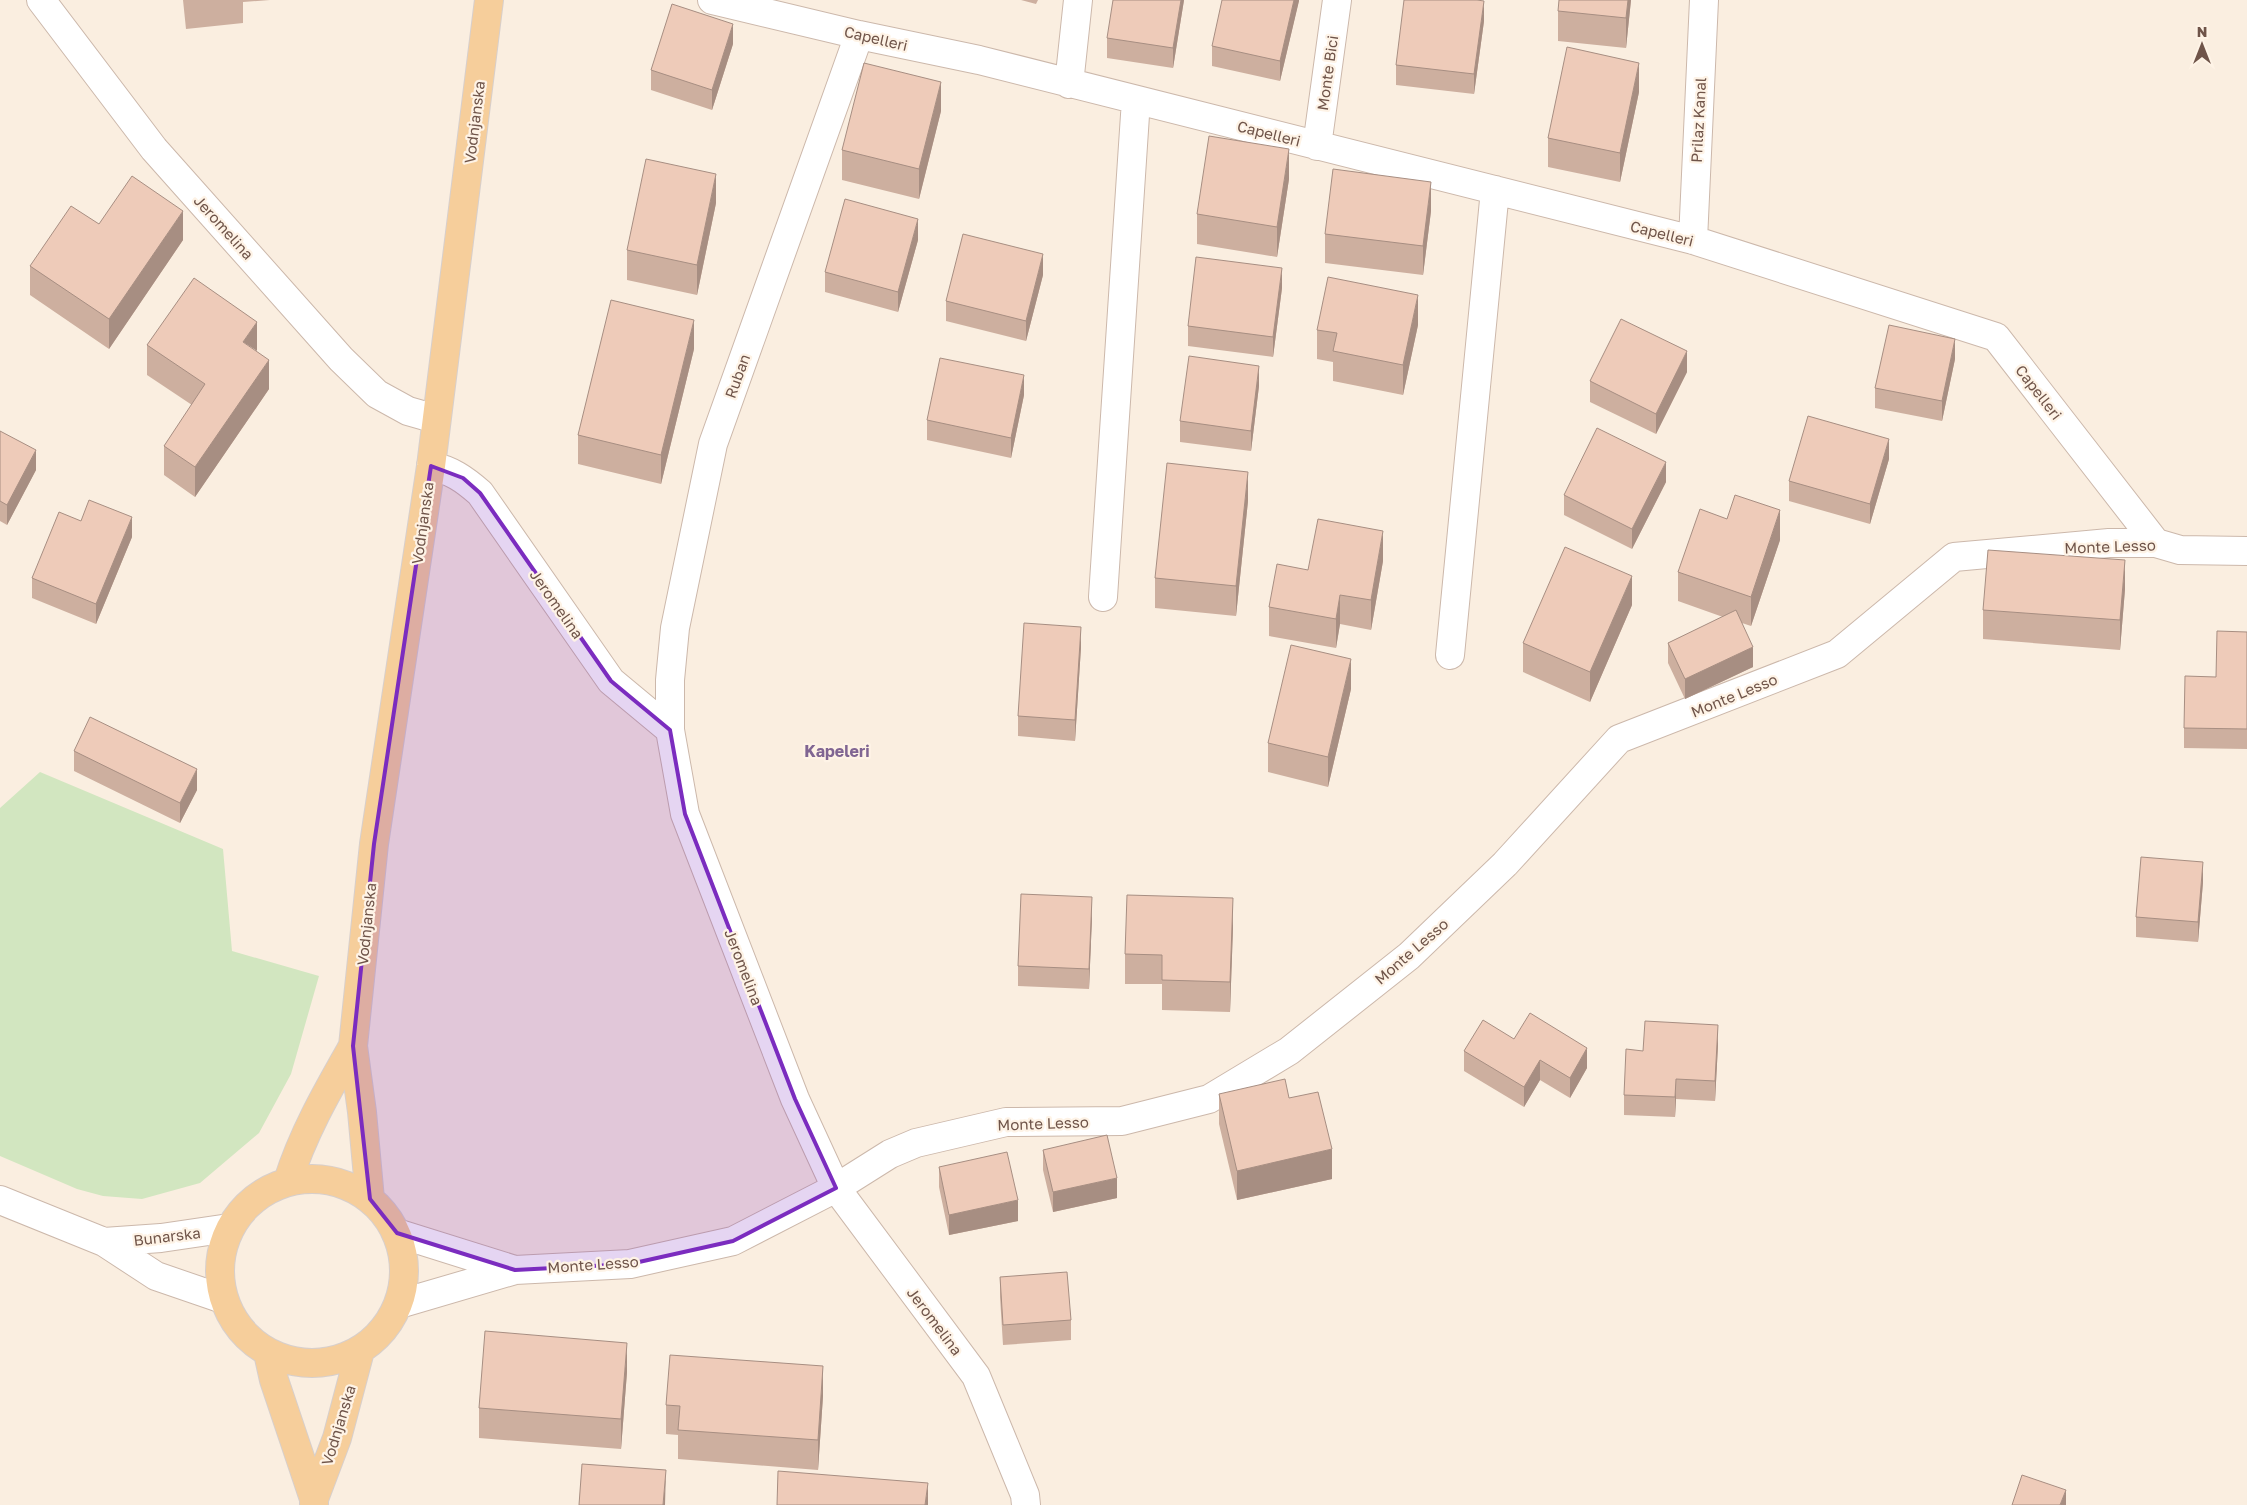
<svg xmlns="http://www.w3.org/2000/svg" width="2247" height="1505" viewBox="0 0 2247 1505" font-family="'Golos Text',sans-serif">
<style>
.green{fill:#d2e6c0}
.lines{fill:none;stroke-linecap:round;stroke-linejoin:round}
.minor-casing{stroke:#ccb8ab;stroke-width:30}
.primary-casing{stroke:#d7cfcc;stroke-width:30}
.minor{stroke:#fff;stroke-width:28}
.primary{stroke:#f6ce9b;stroke-width:28}
.wall{fill:#cdaf9f}
.shaded-wall{fill:#a78e82}
.building{fill:#eecbb9;stroke:#a78e82}
.marked{fill:#7b2cbf;fill-opacity:0.2;stroke:#7b2cbf;stroke-width:4;stroke-linejoin:round}
.labels{text-anchor:middle;dominant-baseline:central;stroke-width:4.5;stroke-linejoin:round;paint-order:stroke}
.street-label{font-size:15px;fill:#6f5449;stroke:#fef3e6}
.neighbourhood-label{font-size:16px;font-weight:bold;fill:#806592;stroke:#fef3e6}
</style>
<rect width="100%" height="100%" fill="#faeee0"/>
<path class="green" d="M 40,772 L 223,849 L 232,951 L 319,976 L 291,1074 L 259,1133 L 200,1183 L 142,1199 L 103,1196 L 77,1189 L 0,1156 L 0,808 Z"/>
<g class="lines">
<g class="minor-casing">
<path id="minor" d="M 41,0 L 154,149 L 341,359 L 377,394 L 408,411 L 436,419
M 712,0 L 859,35 L 979,60 L 1693,240 L 1996,337 L 2156,543
M 1069,84 L 1078,0
M 1317,146 L 1337,0
M 1693,240 L 1704,0
M 431,466 C 451,470 464,479 480,493 L 611,681 L 670,730 L 685,814 L 795,1099 L 836,1188 L 976,1376 L 1025,1495 L 1026,1505
M 1103,597 L 1136,100
M 1450,655 L 1495,190
M 670,730 L 670,680 L 675,628 L 713,444 L 859,35
M 0,1200 L 104,1242 L 156,1276 L 223,1299
M 397,1233 L 515,1270
M 104,1242 L 161,1238 L 229,1228
M 399,1304 L 515,1270 L 630,1264 L 733,1241 L 836,1188 L 890,1154 L 916,1143 L 1006,1122 L 1122,1121 L 1209,1099 L 1289,1051 L 1409,956 L 1505,864 L 1619,739 L 1837,654 L 1954,557 L 2109,543 L 2156,543 L 2180,550 L 2247,551"/>
</g>
<g class="primary-casing">
<path id="primary" d="M220 1271a92 92 0 1 1 184 0a92 92 0 1 1-184 0Z
M 288,1181 C 303,1133 328,1090 353,1046
M 370,1199 L 362,1112 L 353,1046 L 374,844 L 431,466 L 489,0
M 268,1353 L 274,1380 L 314,1499 L 314,1505
M 314,1499 L 337,1438 L 360,1351"/>
</g>
<use href="#minor" class="minor"/>
<use href="#primary" class="primary"/>
</g>
<path class="wall" d="M 183,0 L 270,0 L 243,2 L 243,23 L 186,29 Z
M 1021,0 L 1038,0 L 1036,4 Z
M 1184,0 L 1173,68 L 1107,58 L 1107,38 Z
M 1299,0 L 1280,81 L 1212,66 L 1212,46 Z
M 1631,0 L 1626,48 L 1558,41 L 1558,11 Z
M 1484,21 L 1474,94 L 1396,85 L 1396,65 Z
M 733,44 L 712,110 L 651,90 L 651,70 Z
M 1639,92 L 1620,182 L 1548,167 L 1548,138 Z
M 941,111 L 919,199 L 842,180 L 842,150 Z
M 1289,179 L 1277,257 L 1197,244 L 1197,214 Z
M 716,203 L 697,295 L 627,280 L 627,250 Z
M 1431,211 L 1423,275 L 1325,263 L 1325,234 Z
M 99,224 L 183,240 L 109,349 L 30,295 L 30,266 Z
M 918,240 L 898,312 L 825,292 L 825,272 Z
M 1043,275 L 1026,341 L 946,321 L 946,301 Z
M 1282,288 L 1273,357 L 1188,346 L 1188,326 Z
M 1418,325 L 1403,395 L 1333,381 L 1333,362 L 1317,359 L 1317,330 Z
M 147,345 L 257,352 L 269,389 L 195,497 L 164,475 L 164,446 L 192,405 L 147,375 Z
M 694,349 L 661,484 L 578,464 L 578,435 Z
M 1955,359 L 1942,421 L 1875,408 L 1875,388 Z
M 1687,372 L 1656,434 L 1590,402 L 1590,381 Z
M 1259,386 L 1251,451 L 1180,442 L 1180,421 Z
M 1024,395 L 1011,458 L 927,440 L 927,420 Z
M 0,431 L 36,470 L 7,525 L 0,521 Z
M 1889,459 L 1870,524 L 1789,501 L 1789,481 Z
M 1666,482 L 1632,549 L 1564,515 L 1564,495 Z
M 1248,501 L 1236,616 L 1155,608 L 1155,578 Z
M 81,521 L 132,537 L 96,624 L 32,598 L 32,578 Z
M 1780,540 L 1751,626 L 1742,623 L 1753,667 L 1685,699 L 1668,663 L 1668,643 L 1723,617 L 1678,601 L 1678,572 Z
M 1383,561 L 1371,630 L 1340,624 L 1336,648 L 1269,636 L 1269,607 L 1308,570 Z
M 2125,589 L 2120,650 L 1983,639 L 1983,610 Z
M 1632,605 L 1590,702 L 1523,672 L 1523,643 Z
M 2247,632 L 2247,749 L 2184,748 L 2184,728 L 2216,677 Z
M 1081,647 L 1075,741 L 1018,736 L 1018,716 Z
M 1351,689 L 1328,787 L 1268,772 L 1268,743 Z
M 74,751 L 197,790 L 180,823 L 74,771 Z
M 2203,882 L 2198,942 L 2136,937 L 2136,917 Z
M 1092,917 L 1089,989 L 1018,986 L 1018,966 Z
M 1233,927 L 1230,1012 L 1162,1010 L 1162,984 L 1125,984 L 1125,954 Z
M 1514,1039 L 1587,1068 L 1570,1098 L 1540,1080 L 1524,1107 L 1464,1071 L 1464,1051 Z
M 1718,1045 L 1715,1101 L 1676,1099 L 1675,1117 L 1624,1115 L 1624,1095 L 1643,1051 Z
M 1219,1094 L 1289,1098 L 1332,1179 L 1237,1200 L 1219,1124 Z
M 1043,1150 L 1117,1198 L 1053,1212 L 1043,1170 Z
M 939,1167 L 1018,1221 L 949,1235 L 939,1187 Z
M 1000,1277 L 1071,1320 L 1071,1340 L 1003,1345 L 1000,1297 Z
M 627,1372 L 621,1449 L 479,1438 L 479,1408 Z
M 823,1396 L 818,1470 L 678,1459 L 678,1435 L 666,1434 L 666,1405 Z"/>
<path class="shaded-wall" d="M 1181,0 L 1184,0 L 1173,68 L 1173,48 Z
M 1294,0 L 1299,0 L 1299,1 L 1280,81 L 1280,61 Z
M 1628,0 L 1631,0 L 1626,48 L 1626,18 Z
M 1484,1 L 1484,21 L 1474,94 L 1474,74 Z
M 733,24 L 733,44 L 712,110 L 712,90 Z
M 1639,63 L 1639,92 L 1620,182 L 1620,153 Z
M 941,82 L 941,111 L 919,199 L 919,169 Z
M 1289,149 L 1289,179 L 1277,257 L 1277,227 Z
M 716,174 L 716,203 L 697,295 L 697,265 Z
M 1431,182 L 1431,211 L 1423,275 L 1423,246 Z
M 183,211 L 183,240 L 109,349 L 109,319 Z
M 918,219 L 918,240 L 898,312 L 898,292 Z
M 1043,254 L 1043,275 L 1026,341 L 1026,321 Z
M 1282,268 L 1282,288 L 1273,357 L 1273,337 Z
M 1418,295 L 1418,325 L 1403,395 L 1403,365 Z
M 694,320 L 694,349 L 661,484 L 661,455 Z
M 257,322 L 257,351 L 243,342 Z
M 1955,339 L 1955,359 L 1942,421 L 1942,401 Z
M 1687,351 L 1687,372 L 1656,434 L 1656,414 Z
M 269,360 L 269,389 L 195,497 L 195,467 Z
M 1259,366 L 1259,386 L 1251,451 L 1251,431 Z
M 1024,375 L 1024,395 L 1011,458 L 1011,438 Z
M 1889,439 L 1889,459 L 1870,524 L 1870,504 Z
M 36,450 L 36,470 L 7,525 L 7,505 Z
M 1666,462 L 1666,482 L 1632,549 L 1632,529 Z
M 1248,472 L 1248,501 L 1236,616 L 1236,586 Z
M 1780,510 L 1780,540 L 1751,626 L 1751,597 Z
M 132,517 L 132,537 L 96,624 L 96,604 Z
M 1383,531 L 1383,561 L 1371,630 L 1371,600 Z
M 2125,560 L 2125,589 L 2120,650 L 2120,620 Z
M 1632,576 L 1632,605 L 1590,702 L 1590,672 Z
M 1340,595 L 1340,624 L 1336,648 L 1336,619 Z
M 1081,627 L 1081,647 L 1075,741 L 1075,720 Z
M 1753,647 L 1753,667 L 1685,699 L 1685,679 Z
M 1351,659 L 1351,689 L 1328,787 L 1328,757 Z
M 197,769 L 197,790 L 180,823 L 180,803 Z
M 2203,862 L 2203,882 L 2198,942 L 2198,922 Z
M 1092,897 L 1092,917 L 1089,989 L 1089,969 Z
M 1233,898 L 1233,927 L 1230,1012 L 1230,982 Z
M 1718,1025 L 1718,1045 L 1715,1101 L 1715,1081 Z
M 1587,1048 L 1587,1068 L 1570,1098 L 1570,1078 Z
M 1540,1060 L 1540,1080 L 1524,1107 L 1524,1087 Z
M 1676,1079 L 1676,1099 L 1675,1117 L 1675,1097 Z
M 1332,1149 L 1332,1179 L 1237,1200 L 1237,1171 Z
M 1117,1178 L 1117,1198 L 1053,1212 L 1053,1192 Z
M 1018,1200 L 1018,1221 L 949,1235 L 949,1215 Z
M 627,1343 L 627,1372 L 621,1449 L 621,1419 Z
M 823,1366 L 823,1396 L 818,1470 L 818,1440 Z
M 666,1470 L 665,1505 L 663,1505 Z
M 928,1483 L 928,1505 L 925,1505 Z
M 2066,1490 L 2066,1505 L 2060,1505 Z"/>
<path class="building" d="M 1113,0 L 1181,0 L 1173,48 L 1107,38 Z
M 1222,0 L 1294,0 L 1280,61 L 1212,46 Z
M 1404,0 L 1477,0 L 1484,1 L 1474,74 L 1396,65 Z
M 1559,0 L 1628,0 L 1626,18 L 1558,11 Z
M 672,4 L 733,24 L 712,90 L 651,70 Z
M 1567,47 L 1639,63 L 1620,153 L 1548,138 Z
M 864,63 L 941,82 L 919,169 L 842,150 Z
M 1209,136 L 1289,149 L 1277,227 L 1197,214 Z
M 646,159 L 716,174 L 697,265 L 627,250 Z
M 1333,169 L 1431,182 L 1423,246 L 1325,234 Z
M 132,176 L 183,211 L 109,319 L 30,266 L 71,206 L 99,224 Z
M 845,199 L 918,219 L 898,292 L 825,272 Z
M 963,234 L 1043,254 L 1026,321 L 946,301 Z
M 1196,257 L 1282,268 L 1273,337 L 1188,326 Z
M 1328,277 L 1418,295 L 1403,365 L 1333,351 L 1337,333 L 1317,330 Z
M 194,278 L 257,322 L 243,342 L 269,360 L 195,467 L 164,446 L 205,384 L 147,345 Z
M 611,300 L 694,320 L 661,455 L 578,435 Z
M 1621,319 L 1687,351 L 1656,414 L 1590,381 Z
M 1889,325 L 1955,339 L 1942,401 L 1875,388 Z
M 1189,356 L 1259,366 L 1251,431 L 1180,421 Z
M 940,358 L 1024,375 L 1011,438 L 927,420 Z
M 1808,416 L 1889,439 L 1870,504 L 1789,481 Z
M 1597,428 L 1666,462 L 1632,529 L 1564,495 Z
M 0,431 L 36,450 L 7,505 L 0,501 Z
M 1167,463 L 1248,472 L 1236,586 L 1155,578 Z
M 1735,495 L 1780,510 L 1751,597 L 1678,572 L 1700,509 L 1727,519 Z
M 89,500 L 132,517 L 96,604 L 32,578 L 59,512 L 81,521 Z
M 1318,519 L 1383,531 L 1371,600 L 1340,595 L 1336,619 L 1269,607 L 1277,564 L 1308,570 Z
M 1565,547 L 1632,576 L 1590,672 L 1523,643 Z
M 1988,550 L 2125,560 L 2120,620 L 1983,610 Z
M 1736,610 L 1753,647 L 1685,679 L 1668,643 Z
M 1024,623 L 1081,627 L 1075,720 L 1018,716 Z
M 2217,631 L 2247,632 L 2247,729 L 2184,728 L 2185,676 L 2216,677 Z
M 1291,645 L 1351,659 L 1328,757 L 1268,743 Z
M 90,717 L 197,769 L 180,803 L 74,751 Z
M 2141,857 L 2203,862 L 2198,922 L 2136,917 Z
M 1021,894 L 1092,897 L 1089,969 L 1018,966 Z
M 1127,895 L 1233,898 L 1230,982 L 1162,980 L 1162,955 L 1125,954 Z
M 1530,1013 L 1587,1048 L 1570,1078 L 1540,1060 L 1524,1087 L 1464,1051 L 1483,1020 L 1514,1039 Z
M 1645,1021 L 1718,1025 L 1715,1081 L 1676,1079 L 1675,1097 L 1624,1095 L 1626,1049 L 1643,1051 Z
M 1285,1079 L 1289,1098 L 1318,1092 L 1332,1149 L 1237,1171 L 1219,1094 Z
M 1107,1135 L 1117,1178 L 1053,1192 L 1043,1150 Z
M 1007,1152 L 1018,1200 L 949,1215 L 939,1167 Z
M 1067,1272 L 1071,1320 L 1003,1325 L 1000,1277 Z
M 485,1331 L 627,1343 L 621,1419 L 479,1408 Z
M 670,1355 L 823,1366 L 818,1440 L 678,1430 L 680,1406 L 666,1405 Z
M 582,1464 L 666,1470 L 663,1505 L 579,1505 Z
M 778,1471 L 928,1483 L 925,1505 L 777,1505 Z
M 2022,1475 L 2066,1490 L 2060,1505 L 2012,1505 Z"/>
<path class="marked" d="M 431,466 L 463,478 L 480,493 L 611,681 L 670,730 L 685,814 L 795,1099 L 836,1188 L 733,1241 L 630,1264 L 515,1270 L 397,1233 L 370,1199 L 353,1046 L 374,844 Z"/>
<g class="labels">
<g class="street-label">
<text transform="translate(876 38) rotate(13)">Capelleri</text>
<text transform="translate(1327 73) rotate(-82)">Monte Bici</text>
<text transform="translate(1698 120) rotate(-87)">Prilaz Kanal</text>
<text transform="translate(474 122) rotate(-83)">Vodnjanska</text>
<text transform="translate(1269 133) rotate(14)">Capelleri</text>
<text transform="translate(224 227) rotate(48)">Jeromelina</text>
<text transform="translate(1662 233) rotate(14)">Capelleri</text>
<text transform="translate(737 376) rotate(-70)">Ruban</text>
<text transform="translate(2039 392) rotate(52)">Capelleri</text>
<text transform="translate(422 523) rotate(-82)">Vodnjanska</text>
<text transform="translate(2110 546) rotate(-2)">Monte Lesso</text>
<text transform="translate(557 604) rotate(55)">Jeromelina</text>
<text transform="translate(1734 695) rotate(-22)">Monte Lesso</text>
<text transform="translate(366 924) rotate(-84)">Vodnjanska</text>
<text transform="translate(1411 951) rotate(-41)">Monte Lesso</text>
<text transform="translate(744 967) rotate(69)">Jeromelina</text>
<text transform="translate(1043 1123) rotate(-2)">Monte Lesso</text>
<text transform="translate(167 1236) rotate(-7)">Bunarska</text>
<text transform="translate(593 1264) rotate(-4)">Monte Lesso</text>
<text transform="translate(935 1321) rotate(53)">Jeromelina</text>
<text transform="translate(338 1425) rotate(-73)">Vodnjanska</text>
</g>
<g class="neighbourhood-label">
<text x="837" y="751">Kapeleri</text>
</g>
</g>
<g transform="translate(2202 45)" stroke="#fef3e6" stroke-width="4" paint-order="stroke">
<path d="M0-4L9 19L0 12L-9 19Z" fill="#6f5449"/>
<text y="-8" font-size="14" font-weight="bold" text-anchor="middle" fill="#6f5449">N</text>
</g>
</svg>
